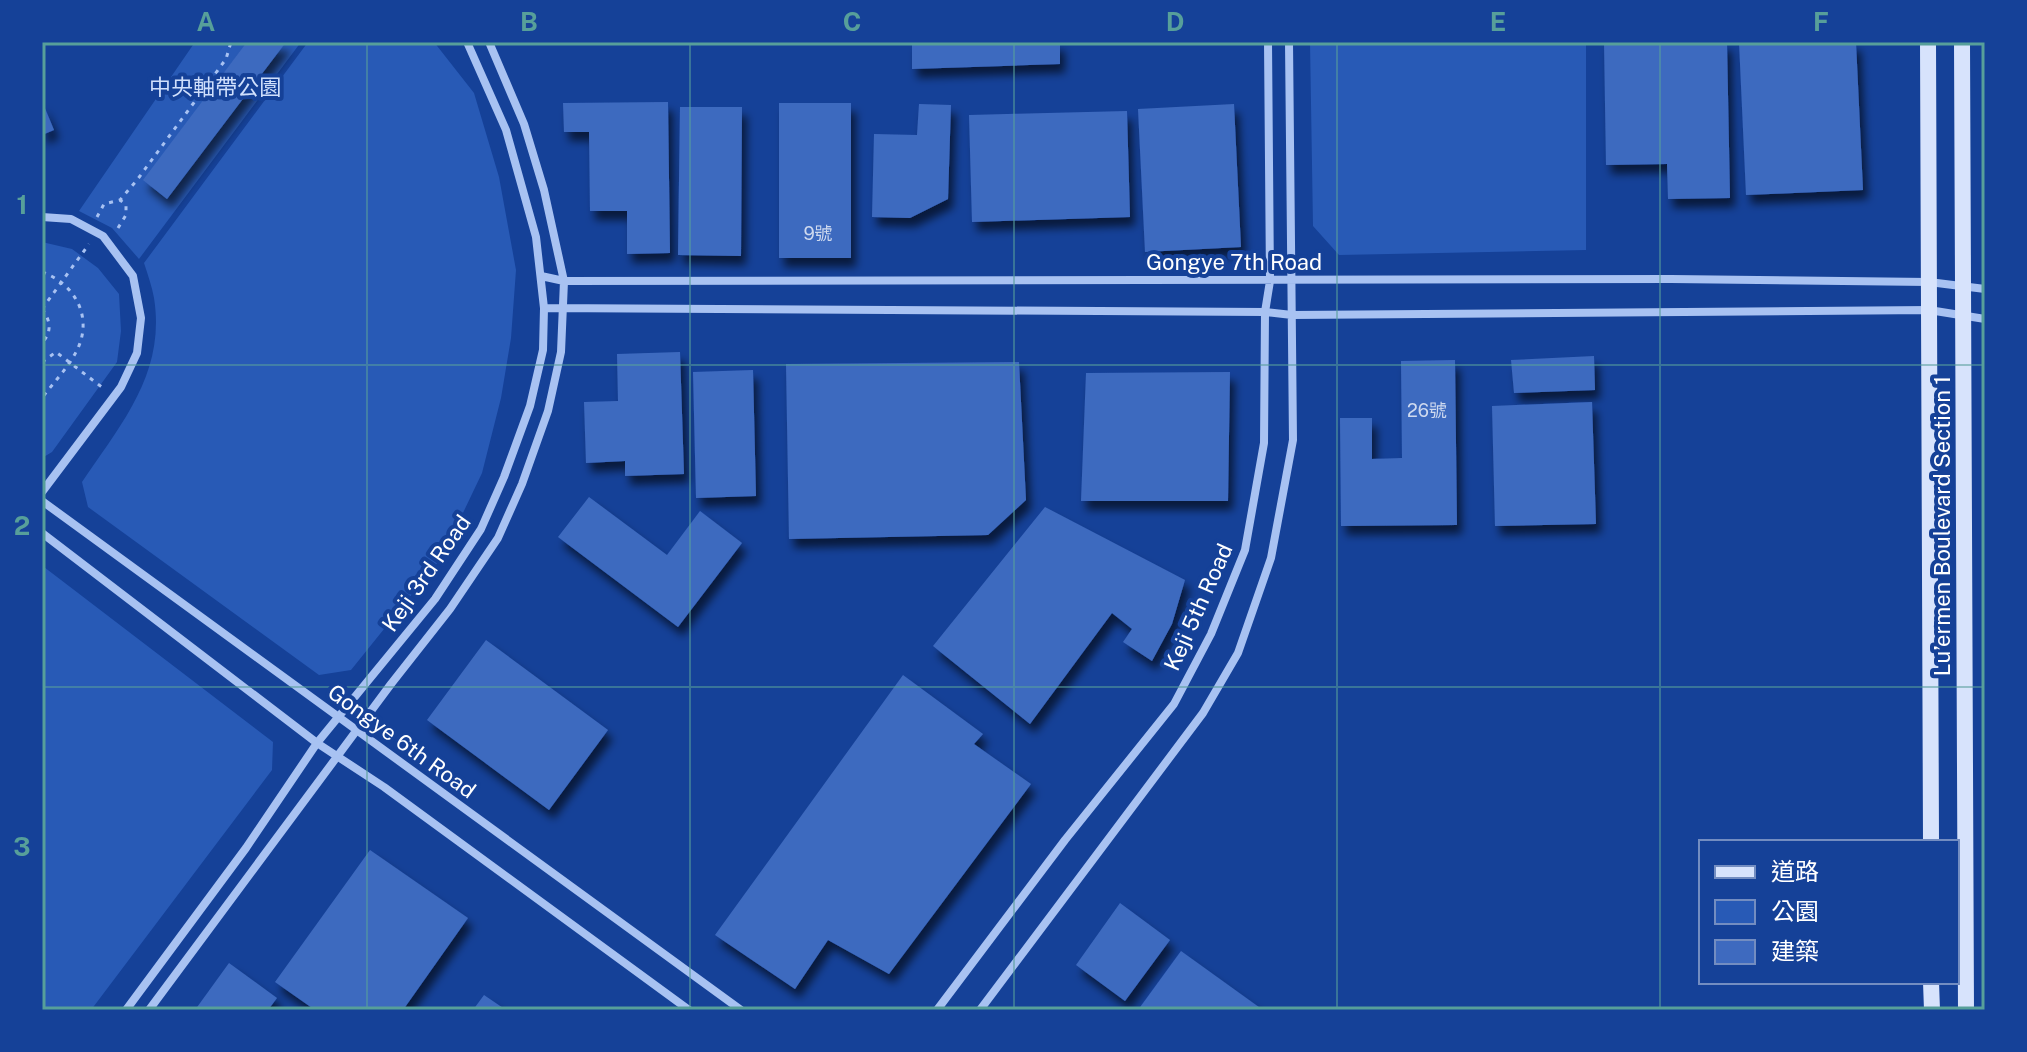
<svg xmlns="http://www.w3.org/2000/svg" width="2027" height="1052" viewBox="0 0 2027 1052" font-family="'Public Sans','Noto Sans TC',sans-serif">
<style>
.green{fill:#285ab6}
.building{fill:#3e6abf;filter:url(#shadow)}
.lines{fill:none;stroke-linecap:round;stroke-linejoin:round}
.path{stroke:#a8c2f2;stroke-width:3;stroke-dasharray:4 6;stroke-linecap:butt}
.street{stroke:#a8c2f2;stroke-width:8}
.secondary{stroke:#d7e3fc;stroke-width:16}
.grid{fill:none;stroke:#579f9a;stroke-width:2;stroke-opacity:0.55}
.labels{text-anchor:middle;dominant-baseline:central;stroke-width:8;stroke-linejoin:round;paint-order:stroke}
.number-label{font-size:18px;fill:#cfdaef}
.park-label{font-size:22px;fill:#cfdffc;stroke:#154198}
.street-label{font-size:22px;fill:#fff;stroke:#154198}
.neatline{fill:none;stroke:#579f9a;stroke-width:3}
.grid-label{font-size:26px;text-anchor:middle;font-weight:bold;fill:#579f9a}
</style>
<defs>
<filter id="shadow"><feDropShadow dx="5" dy="9" stdDeviation="4" flood-color="#0009"/></filter>
</defs>
<rect width="100%" height="100%" fill="#154198"/>
<path class="green" d="M 195,42 L 301,42 L 139,259 L 112,228 L 79,211 Z
M 308,42 L 434,42 L 474,93 L 499,177 L 516,270 L 511,338 L 501,398 L 482,473 L 442,557 L 351,670 L 319,675 L 88,507 L 82,482 C 121,424 166,373 154,298 C 152,287 148,275 144,263 Z
M 1310,42 L 1586,42 L 1586,250 L 1339,255 L 1313,226 Z
M 42,242 L 72,249 L 98,268 L 119,294 L 121,331 L 117,362 L 52,452 L 42,458 Z
M 44,567 L 273,742 L 272,770 L 91,1010 L 42,1010 Z"/>
<path class="building" d="M 247,42 L 286,42 L 167,199 L 143,180 Z
M 912,42 L 1060,42 L 1060,64 L 912,69 Z
M 1604,42 L 1727,42 L 1730,198 L 1668,199 L 1667,164 L 1606,165 Z
M 1739,42 L 1856,42 L 1863,190 L 1746,195 Z
M 42,101 L 54,130 L 42,135 Z
M 668,102 L 670,253 L 627,254 L 627,211 L 590,211 L 589,132 L 564,132 L 563,103 Z
M 779,103 L 851,103 L 851,258 L 779,258 Z
M 919,104 L 951,105 L 948,199 L 910,218 L 872,217 L 874,134 L 917,135 Z
M 1234,104 L 1241,247 L 1145,252 L 1138,109 Z
M 680,107 L 742,107 L 741,256 L 678,255 Z
M 1127,111 L 1130,217 L 972,222 L 969,115 Z
M 680,352 L 684,474 L 625,476 L 625,461 L 586,463 L 584,402 L 618,401 L 617,354 Z
M 1594,356 L 1595,390 L 1514,393 L 1511,360 Z
M 1455,360 L 1457,525 L 1341,526 L 1340,418 L 1372,418 L 1372,459 L 1402,458 L 1401,361 Z
M 1019,362 L 1026,500 L 988,535 L 789,539 L 786,364 Z
M 753,370 L 756,496 L 696,498 L 693,372 Z
M 1230,372 L 1228,501 L 1081,501 L 1086,373 Z
M 1592,402 L 1596,524 L 1495,526 L 1492,406 Z
M 589,497 L 667,555 L 700,511 L 742,543 L 678,627 L 558,537 Z
M 1045,507 L 1185,580 L 1172,624 L 1152,661 L 1123,642 L 1132,629 L 1112,613 L 1030,724 L 933,646 Z
M 486,640 L 608,730 L 549,810 L 427,720 Z
M 903,675 L 983,734 L 974,744 L 1031,784 L 889,974 L 828,940 L 795,989 L 715,935 Z
M 370,850 L 468,918 L 403,1010 L 315,1010 L 275,982 Z
M 1120,903 L 1170,940 L 1125,1001 L 1076,965 Z
M 1181,951 L 1263,1010 L 1138,1010 Z
M 229,963 L 277,998 L 268,1010 L 195,1010 Z
M 484,995 L 506,1010 L 473,1010 Z"/>
<g class="lines">
<path class="path" d="M 97,217 L 104,204 L 120,200 L 137,180 L 226,59 L 231,42
M 118,228 L 126,215 L 126,205 L 120,200
M 42,272 C 76,284 94,319 76,352 C 68,368 53,383 42,398
M 42,309 L 89,244
M 42,309 C 51,321 52,332 42,343
M 42,362 L 56,352 L 103,388"/>
<path class="street" d="M 42,217 L 71,219 L 103,236 L 133,276 L 141,318 L 137,353 L 121,387 L 42,492
M 541,276 L 564,281 L 1671,279 L 1929,282 L 1985,289
M 544,308 L 1265,312 L 1292,315 L 1929,310 L 1985,319
M 42,501 L 741,1010
M 42,533 L 317,743 L 384,787 L 689,1010
M 126,1010 L 246,848 L 317,743 L 435,599 L 481,529 L 504,477 L 530,406 L 543,350 L 544,308 L 536,237 L 506,130 L 467,42
M 149,1010 L 391,684 L 450,609 L 498,538 L 522,484 L 548,411 L 561,352 L 564,281 L 544,190 L 524,124 L 489,42
M 937,1010 L 1065,840 L 1174,704 L 1211,634 L 1245,550 L 1264,443 L 1265,312 L 1270,281 L 1268,42
M 980,1010 L 1203,713 L 1238,653 L 1271,558 L 1293,440 L 1289,42"/>
<path class="secondary" d="M 1928,42 L 1931,842
M 1962,42 L 1966,1010
M 1931,982 L 1932,1010"/>
</g>
<path class="grid" d="M 367,42 L 367,1010M 690,42 L 690,1010M 1014,42 L 1014,1010M 1337,42 L 1337,1010M 1660,42 L 1660,1010M 42,365 L 1985,365M 42,687 L 1985,687"/>
<g class="labels">
<g class="number-label">
<text x="818" y="233">9號</text>
<text x="1427" y="410">26號</text>
</g>
<g class="park-label">
<text x="215" y="87">中央軸帶公園</text>
</g>
<g class="street-label">
<text x="1234" y="262">Gongye 7th Road</text>
<text transform="translate(1942 526) rotate(-90)">Lu’ermen Boulevard Section 1</text>
<text transform="translate(426 573) rotate(-55)">Keji 3rd Road</text>
<text transform="translate(1198 607) rotate(-66)">Keji 5th Road</text>
<text transform="translate(402 741) rotate(36)">Gongye 6th Road</text>
</g>
</g>
<rect width="2027" height="1052" fill="none" stroke="#154198" stroke-width="88"/>
<rect x="1699" y="840" width="260" height="144" fill="#154198" stroke="#738dc1" stroke-width="2"/>
<rect x="1715" y="866" width="40" height="12" fill="#d7e3fc" stroke="#738dc1" stroke-width="2"/>
<text x="1771" y="880" font-size="24" fill="#ffffff">道路</text>
<rect x="1715" y="900" width="40" height="24" fill="#285ab6" stroke="#738dc1" stroke-width="2"/>
<text x="1771" y="920" font-size="24" fill="#ffffff">公園</text>
<rect x="1715" y="940" width="40" height="24" fill="#3e6abf" stroke="#738dc1" stroke-width="2"/>
<text x="1771" y="960" font-size="24" fill="#ffffff">建築</text>
<rect x="44" y="44" width="1939" height="964" class="neatline"/>
<g class="grid-label">
<text x="206" y="31">A</text>
<text x="529" y="31">B</text>
<text x="852" y="31">C</text>
<text x="1175" y="31">D</text>
<text x="1498" y="31">E</text>
<text x="1821" y="31">F</text>
<text x="22" y="214">1</text>
<text x="22" y="535">2</text>
<text x="22" y="856">3</text>
</g>
</svg>
